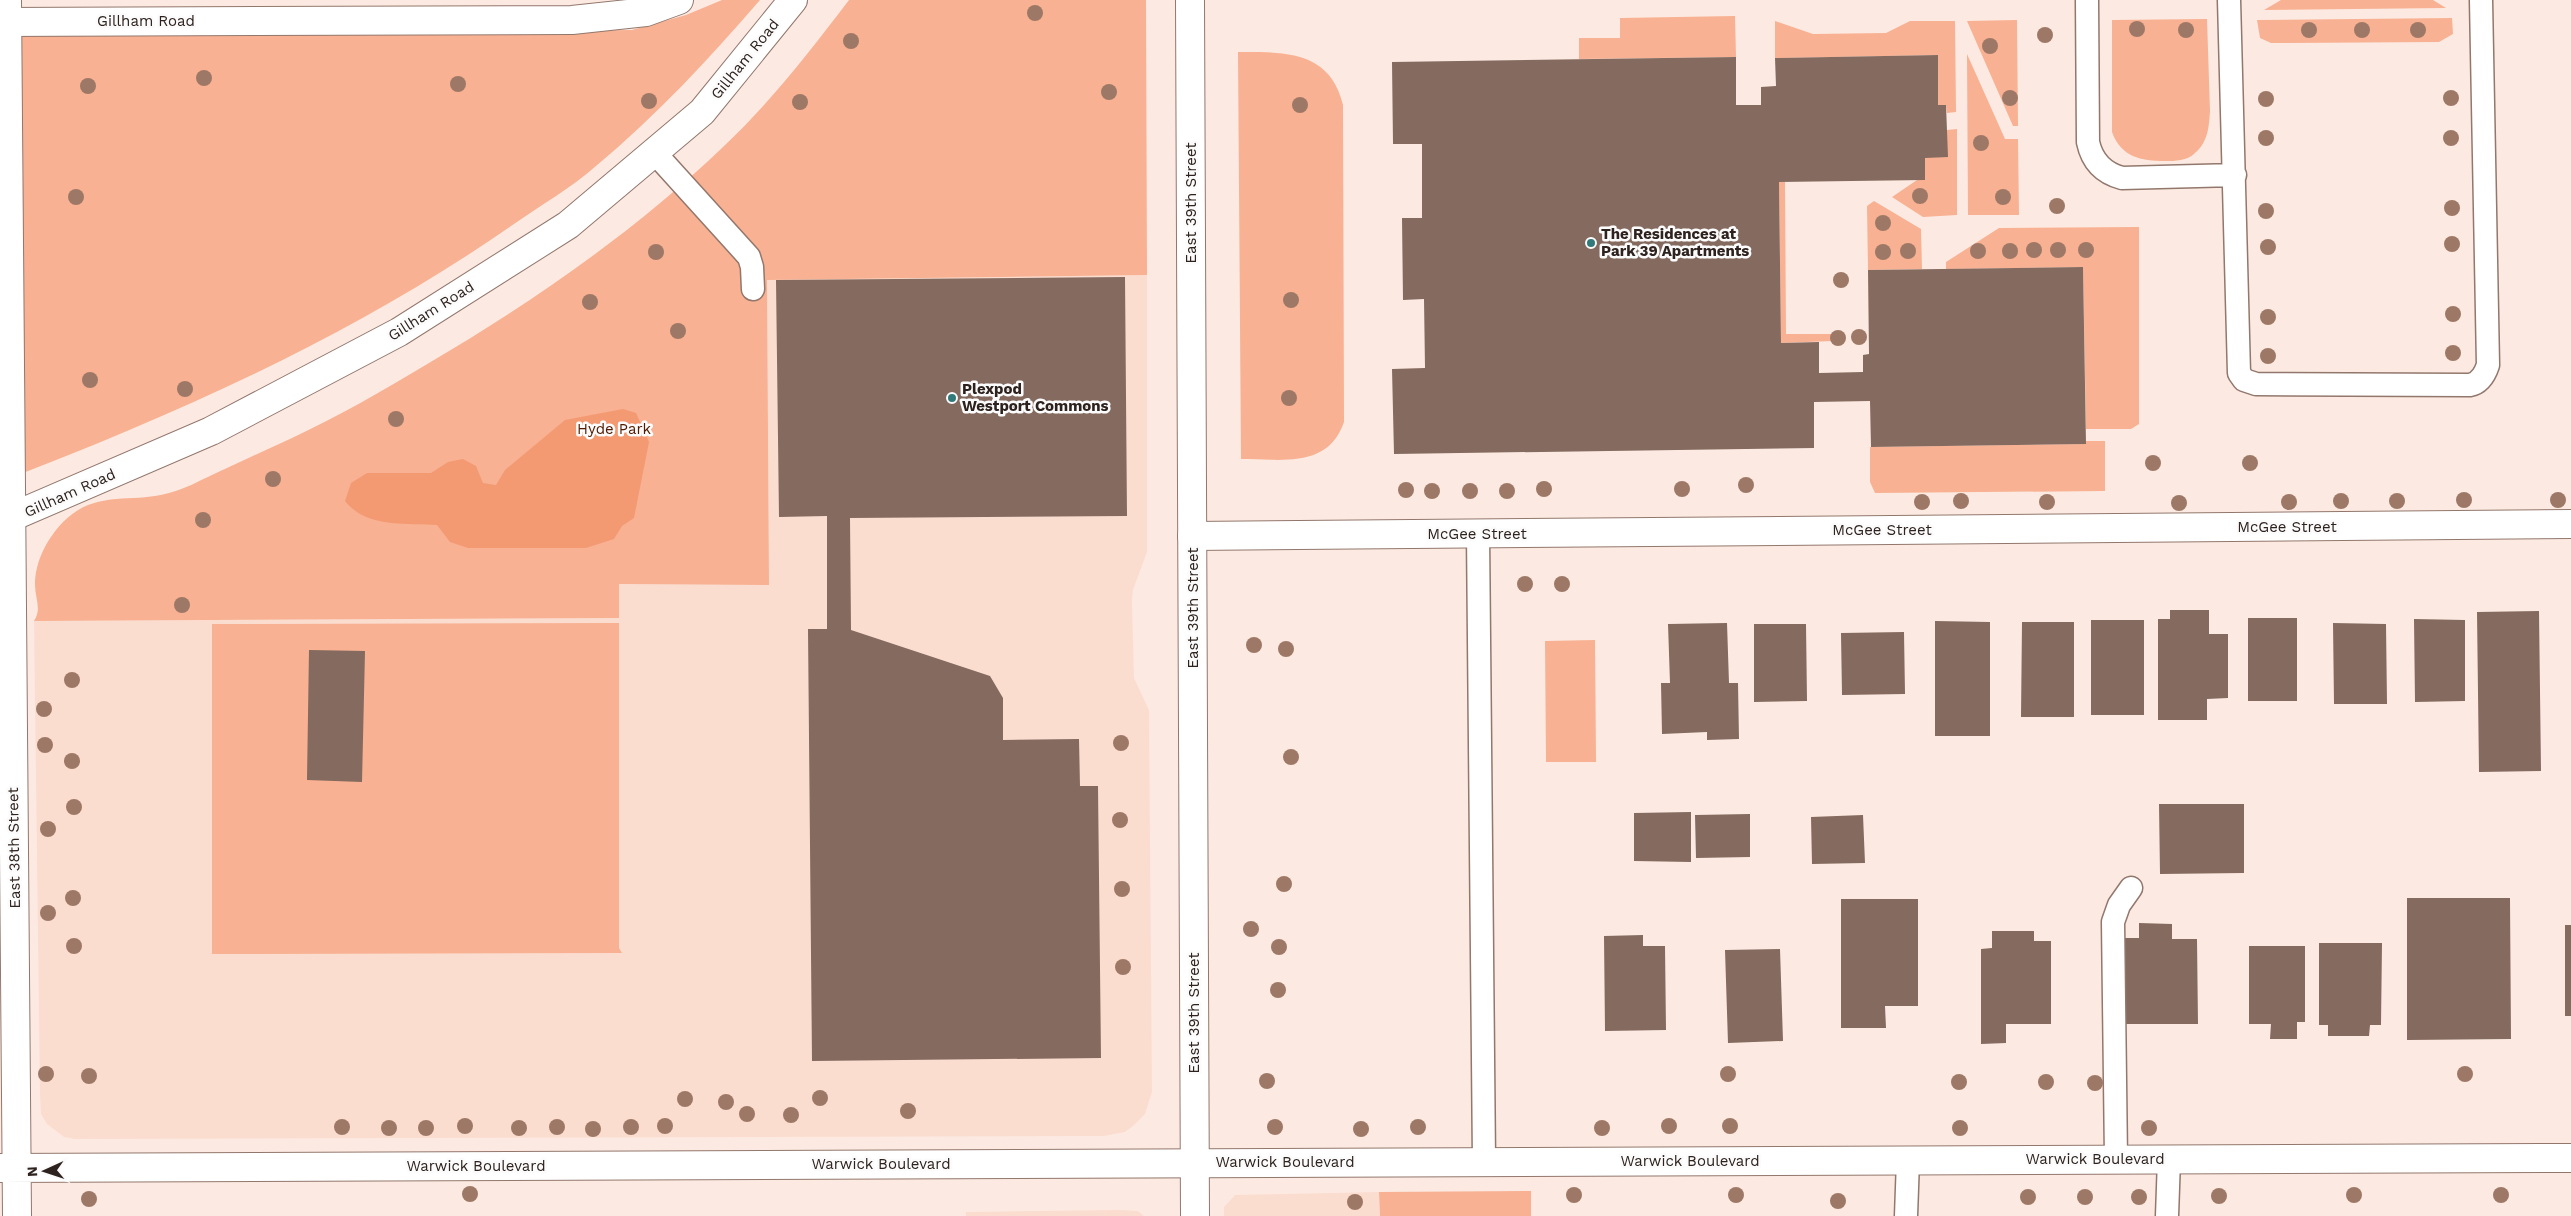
<svg xmlns="http://www.w3.org/2000/svg" width="2571" height="1216" viewBox="0 0 2571 1216" font-family="'Work Sans',sans-serif">
<style>
.built{fill:#fbddd0}
.green{fill:#f8b192}
.forest{fill:#f39a73}
.building{fill:#846a5f}
.lines{fill:none;stroke-linecap:round;stroke-linejoin:round}
.lane-casing{stroke:#92776c;stroke-width:25}
.street-casing{stroke:#92776c;stroke-width:30}
.secondary-casing{stroke:#92776c;stroke-width:30}
.lane{stroke:#fff;stroke-width:22}
.street{stroke:#fff;stroke-width:28}
.secondary{stroke:#fff;stroke-width:28}
.tree{fill:#9e7866}
.poi-dot{fill:#317a79;stroke:#fbfbfb;stroke-width:2}
.labels{text-anchor:middle;dominant-baseline:central;stroke-width:5;stroke-linejoin:round;paint-order:stroke}
.street-label{font-size:15px;fill:#2d221e;stroke:#fbfbfb}
.poi-label{font-size:15px;font-weight:bold;fill:#2d221e;stroke:#fbfbfb;text-anchor:start}
.park-label{font-size:15px;fill:#511b00;stroke:#fbfbfb}
</style>
<rect width="100%" height="100%" fill="#fceae2"/>
<path class="built" d="M 1147,275 L 1147,552 L 1133,590 L 1132,600 L 1134,678 L 1149,710 L 1152,1092 L 1145,1114 L 1133,1126 L 1125,1132 L 1104,1136 L 75,1139 L 64,1137 L 47,1124 L 41,1114 L 40,1095 L 34,621 L 618,618 L 618,584 L 769,585 L 767,280 Z
M 1379,1192 L 1380,1216 L 1224,1216 L 1224,1207 L 1235,1195 Z
M 1120,1210 L 1138,1211 L 1144,1216 L 966,1216 L 966,1212 Z"/>
<path class="green" d="M 722,0 L 760,0 C 709,59 656,116 596,166 C 571,188 541,205 514,224 C 355,335 180,413 0,482 L 0,36 L 632,30 L 686,15 Z
M 849,0 L 1146,0 L 1147,275 L 767,280 L 769,585 L 619,584 L 619,618 L 34,621 C 42,609 35,598 35,585 C 35,561 47,539 63,522 C 96,489 130,504 169,493 C 185,489 199,481 214,474 C 240,462 266,450 292,438 C 339,416 384,390 429,363 C 534,301 634,232 723,147 C 770,103 810,51 849,0 Z
M 2281,0 L 2433,0 L 2446,8 L 2264,10 Z
M 1735,16 L 1736,57 L 1579,59 L 1579,38 L 1620,38 L 1620,18 Z
M 2452,18 L 2453,34 L 2439,42 L 2271,43 L 2260,38 L 2257,20 Z
M 2207,19 L 2210,111 C 2209,127 2208,142 2195,153 C 2187,161 2175,161 2165,161 C 2141,161 2121,157 2112,132 L 2112,20 Z
M 2017,20 L 2018,126 L 2013,126 L 1967,21 Z
M 1775,21 L 1813,34 L 1886,33 L 1910,21 L 1955,21 L 1956,112 L 1947,113 L 1946,105 L 1938,105 L 1937,55 L 1775,58 Z
M 1238,52 C 1284,52 1330,50 1343,105 L 1344,422 C 1328,469 1281,459 1241,459 Z
M 1967,54 L 2005,139 L 2018,139 L 2019,215 L 1968,215 Z
M 1957,129 L 1957,215 L 1923,217 L 1892,197 L 1917,180 L 1925,180 L 1925,158 L 1947,130 Z
M 1779,182 L 1785,182 L 1786,334 L 1831,334 L 1833,341 L 1781,343 Z
M 1874,201 L 1921,229 L 1922,269 L 1868,270 L 1867,206 Z
M 2139,227 L 2139,424 L 2131,429 L 2086,429 L 2083,267 L 1946,269 L 1946,262 L 1999,228 Z
M 2086,441 L 2105,441 L 2105,491 L 1875,493 L 1870,482 L 1870,447 L 2086,444 Z
M 619,623 L 619,948 L 622,953 L 212,954 L 212,624 Z
M 1595,640 L 1596,762 L 1546,762 L 1545,641 Z
M 1531,1191 L 1531,1216 L 1380,1216 L 1379,1192 Z"/>
<path class="forest" d="M 623,409 L 636,413 L 649,442 L 634,518 L 622,526 L 614,539 L 586,548 L 468,548 L 450,542 L 437,525 C 405,523 366,528 345,501 L 351,483 L 367,473 L 431,473 L 448,462 L 463,459 L 476,466 L 483,483 L 496,485 L 505,470 L 565,420 Z"/>
<path class="building" d="M 1938,55 L 1938,105 L 1946,105 L 1948,157 L 1925,158 L 1925,180 L 1779,182 L 1781,343 L 1819,342 L 1819,373 L 1863,372 L 1863,355 L 1869,354 L 1868,270 L 2083,267 L 2086,444 L 1871,447 L 1870,401 L 1814,402 L 1814,448 L 1394,454 L 1392,369 L 1425,368 L 1424,299 L 1403,300 L 1402,218 L 1422,218 L 1422,144 L 1393,144 L 1392,62 L 1736,57 L 1736,105 L 1761,105 L 1761,87 L 1776,86 L 1775,58 Z
M 1125,277 L 1127,516 L 850,518 L 851,630 L 990,676 L 1003,698 L 1003,740 L 1079,739 L 1080,786 L 1098,786 L 1101,1058 L 812,1061 L 808,629 L 827,629 L 827,516 L 779,517 L 776,280 Z
M 2170,610 L 2209,610 L 2209,634 L 2228,634 L 2228,698 L 2207,699 L 2207,720 L 2158,720 L 2158,619 L 2170,619 Z
M 2539,611 L 2541,771 L 2479,772 L 2477,612 Z
M 2248,618 L 2297,618 L 2297,701 L 2248,701 Z
M 2414,619 L 2465,620 L 2465,701 L 2415,702 Z
M 2091,620 L 2144,620 L 2144,715 L 2091,715 Z
M 1935,621 L 1990,622 L 1990,736 L 1935,736 Z
M 2022,622 L 2074,622 L 2074,717 L 2021,717 Z
M 1727,623 L 1729,683 L 1738,683 L 1739,739 L 1707,740 L 1707,732 L 1662,734 L 1661,683 L 1670,683 L 1668,624 Z
M 2333,623 L 2386,624 L 2387,704 L 2334,704 Z
M 1754,624 L 1806,624 L 1807,701 L 1754,702 Z
M 1904,632 L 1905,694 L 1842,695 L 1841,633 Z
M 309,650 L 365,651 L 362,782 L 307,780 Z
M 2159,804 L 2244,804 L 2244,873 L 2160,874 Z
M 1691,812 L 1691,862 L 1634,861 L 1634,813 Z
M 1750,814 L 1750,857 L 1696,858 L 1695,815 Z
M 1863,815 L 1865,863 L 1812,864 L 1811,817 Z
M 2407,898 L 2510,898 L 2511,1039 L 2407,1040 Z
M 1841,899 L 1918,899 L 1918,1006 L 1885,1006 L 1886,1028 L 1841,1028 Z
M 2139,923 L 2172,924 L 2172,939 L 2197,939 L 2198,1024 L 2125,1024 L 2124,938 L 2139,938 Z
M 2565,925 L 2571,925 L 2571,1016 L 2565,1016 Z
M 1992,931 L 2034,931 L 2034,941 L 2051,941 L 2051,1024 L 2006,1024 L 2006,1043 L 1981,1044 L 1981,949 L 1992,948 Z
M 1643,935 L 1643,946 L 1665,946 L 1666,1030 L 1605,1031 L 1604,936 Z
M 2319,943 L 2382,943 L 2381,1025 L 2370,1025 L 2369,1036 L 2328,1036 L 2328,1025 L 2319,1025 Z
M 2249,946 L 2305,946 L 2305,1022 L 2297,1022 L 2297,1039 L 2270,1039 L 2271,1024 L 2249,1024 Z
M 1780,949 L 1783,1041 L 1728,1043 L 1725,950 Z"/>
<g class="lines">
<g class="lane-casing">
<path id="lane" d="M 2087,0 L 2088,142 C 2092,161 2103,173 2122,178 L 2235,175
M 2229,0 L 2239,373 L 2244,380 L 2256,384 L 2470,385 C 2480,383 2485,374 2488,365 L 2481,0
M 654,152 L 749,257 L 752,267 L 753,289
M 1478,534 L 1484,1162
M 2116,1159 L 2113,922 L 2119,905 L 2131,888
M 1906,1216 L 1908,1160
M 2167,1216 L 2169,1159"/>
</g>
<g class="street-casing">
<path id="street" d="M 7,0 L 17,1216
M 1192,536 L 2571,524
M 0,1168 L 2571,1158"/>
</g>
<g class="secondary-casing">
<path id="secondary" d="M 1190,0 L 1195,1216
M 0,22 L 572,20 L 646,12 L 679,0
M 0,522 L 211,431 L 399,332 L 568,225 L 702,112 L 793,0"/>
</g>
<use href="#lane" class="lane"/>
<use href="#street" class="street"/>
<use href="#secondary" class="secondary"/>
</g>
<g class="tree">
<circle cx="1035" cy="13" r="8"/>
<circle cx="2137" cy="29" r="8"/>
<circle cx="2186" cy="30" r="8"/>
<circle cx="2309" cy="30" r="8"/>
<circle cx="2362" cy="30" r="8"/>
<circle cx="2418" cy="30" r="8"/>
<circle cx="2045" cy="35" r="8"/>
<circle cx="851" cy="41" r="8"/>
<circle cx="1990" cy="46" r="8"/>
<circle cx="204" cy="78" r="8"/>
<circle cx="458" cy="84" r="8"/>
<circle cx="88" cy="86" r="8"/>
<circle cx="1109" cy="92" r="8"/>
<circle cx="2010" cy="98" r="8"/>
<circle cx="2451" cy="98" r="8"/>
<circle cx="2266" cy="99" r="8"/>
<circle cx="649" cy="101" r="8"/>
<circle cx="800" cy="102" r="8"/>
<circle cx="1300" cy="105" r="8"/>
<circle cx="2266" cy="138" r="8"/>
<circle cx="2451" cy="138" r="8"/>
<circle cx="1981" cy="143" r="8"/>
<circle cx="1920" cy="196" r="8"/>
<circle cx="76" cy="197" r="8"/>
<circle cx="2003" cy="197" r="8"/>
<circle cx="2057" cy="206" r="8"/>
<circle cx="2452" cy="208" r="8"/>
<circle cx="2266" cy="211" r="8"/>
<circle cx="1883" cy="223" r="8"/>
<circle cx="2452" cy="244" r="8"/>
<circle cx="2268" cy="247" r="8"/>
<circle cx="2034" cy="250" r="8"/>
<circle cx="2058" cy="250" r="8"/>
<circle cx="2086" cy="250" r="8"/>
<circle cx="1908" cy="251" r="8"/>
<circle cx="1978" cy="251" r="8"/>
<circle cx="2010" cy="251" r="8"/>
<circle cx="656" cy="252" r="8"/>
<circle cx="1883" cy="252" r="8"/>
<circle cx="1841" cy="280" r="8"/>
<circle cx="1291" cy="300" r="8"/>
<circle cx="590" cy="302" r="8"/>
<circle cx="2453" cy="314" r="8"/>
<circle cx="2268" cy="317" r="8"/>
<circle cx="678" cy="331" r="8"/>
<circle cx="1859" cy="337" r="8"/>
<circle cx="1838" cy="338" r="8"/>
<circle cx="2453" cy="353" r="8"/>
<circle cx="2268" cy="356" r="8"/>
<circle cx="90" cy="380" r="8"/>
<circle cx="185" cy="389" r="8"/>
<circle cx="1289" cy="398" r="8"/>
<circle cx="396" cy="419" r="8"/>
<circle cx="2153" cy="463" r="8"/>
<circle cx="2250" cy="463" r="8"/>
<circle cx="273" cy="479" r="8"/>
<circle cx="1746" cy="485" r="8"/>
<circle cx="1544" cy="489" r="8"/>
<circle cx="1682" cy="489" r="8"/>
<circle cx="1406" cy="490" r="8"/>
<circle cx="1432" cy="491" r="8"/>
<circle cx="1470" cy="491" r="8"/>
<circle cx="1507" cy="491" r="8"/>
<circle cx="2464" cy="500" r="8"/>
<circle cx="2558" cy="500" r="8"/>
<circle cx="1961" cy="501" r="8"/>
<circle cx="2341" cy="501" r="8"/>
<circle cx="2397" cy="501" r="8"/>
<circle cx="1922" cy="502" r="8"/>
<circle cx="2047" cy="502" r="8"/>
<circle cx="2289" cy="502" r="8"/>
<circle cx="2179" cy="503" r="8"/>
<circle cx="203" cy="520" r="8"/>
<circle cx="1525" cy="584" r="8"/>
<circle cx="1562" cy="584" r="8"/>
<circle cx="182" cy="605" r="8"/>
<circle cx="1254" cy="645" r="8"/>
<circle cx="1286" cy="649" r="8"/>
<circle cx="72" cy="680" r="8"/>
<circle cx="44" cy="709" r="8"/>
<circle cx="1121" cy="743" r="8"/>
<circle cx="45" cy="745" r="8"/>
<circle cx="1291" cy="757" r="8"/>
<circle cx="72" cy="761" r="8"/>
<circle cx="74" cy="807" r="8"/>
<circle cx="1120" cy="820" r="8"/>
<circle cx="48" cy="829" r="8"/>
<circle cx="1284" cy="884" r="8"/>
<circle cx="1122" cy="889" r="8"/>
<circle cx="73" cy="898" r="8"/>
<circle cx="48" cy="913" r="8"/>
<circle cx="1251" cy="929" r="8"/>
<circle cx="74" cy="946" r="8"/>
<circle cx="1279" cy="947" r="8"/>
<circle cx="1123" cy="967" r="8"/>
<circle cx="1278" cy="990" r="8"/>
<circle cx="46" cy="1074" r="8"/>
<circle cx="1728" cy="1074" r="8"/>
<circle cx="2465" cy="1074" r="8"/>
<circle cx="89" cy="1076" r="8"/>
<circle cx="1267" cy="1081" r="8"/>
<circle cx="1959" cy="1082" r="8"/>
<circle cx="2046" cy="1082" r="8"/>
<circle cx="2095" cy="1083" r="8"/>
<circle cx="820" cy="1098" r="8"/>
<circle cx="685" cy="1099" r="8"/>
<circle cx="726" cy="1102" r="8"/>
<circle cx="908" cy="1111" r="8"/>
<circle cx="747" cy="1114" r="8"/>
<circle cx="791" cy="1115" r="8"/>
<circle cx="465" cy="1126" r="8"/>
<circle cx="665" cy="1126" r="8"/>
<circle cx="1669" cy="1126" r="8"/>
<circle cx="1730" cy="1126" r="8"/>
<circle cx="342" cy="1127" r="8"/>
<circle cx="557" cy="1127" r="8"/>
<circle cx="631" cy="1127" r="8"/>
<circle cx="1275" cy="1127" r="8"/>
<circle cx="1418" cy="1127" r="8"/>
<circle cx="389" cy="1128" r="8"/>
<circle cx="426" cy="1128" r="8"/>
<circle cx="519" cy="1128" r="8"/>
<circle cx="1602" cy="1128" r="8"/>
<circle cx="1960" cy="1128" r="8"/>
<circle cx="2149" cy="1128" r="8"/>
<circle cx="593" cy="1129" r="8"/>
<circle cx="1361" cy="1129" r="8"/>
<circle cx="470" cy="1194" r="8"/>
<circle cx="1574" cy="1195" r="8"/>
<circle cx="1736" cy="1195" r="8"/>
<circle cx="2354" cy="1195" r="8"/>
<circle cx="2501" cy="1195" r="8"/>
<circle cx="2219" cy="1196" r="8"/>
<circle cx="2028" cy="1197" r="8"/>
<circle cx="2085" cy="1197" r="8"/>
<circle cx="2139" cy="1197" r="8"/>
<circle cx="89" cy="1199" r="8"/>
<circle cx="1838" cy="1201" r="8"/>
<circle cx="1355" cy="1202" r="8"/>
</g>
<g class="poi-dot">
<circle cx="1591" cy="243" r="5"/>
<circle cx="952" cy="398" r="5"/>
</g>
<g class="labels">
<g class="street-label">
<text x="146" y="21">Gillham Road</text>
<text transform="translate(745 59) rotate(-51)">Gillham Road</text>
<text transform="translate(1191 203) rotate(-90)">East 39th Street</text>
<text transform="translate(431 311) rotate(-32)">Gillham Road</text>
<text transform="translate(70 493) rotate(-24)">Gillham Road</text>
<text x="2287" y="527">McGee Street</text>
<text x="1882" y="530">McGee Street</text>
<text x="1477" y="534">McGee Street</text>
<text transform="translate(1193 608) rotate(-90)">East 39th Street</text>
<text transform="translate(14 848) rotate(-91)">East 38th Street</text>
<text transform="translate(1194 1013) rotate(-90)">East 39th Street</text>
<text x="2095" y="1159">Warwick Boulevard</text>
<text x="1690" y="1161">Warwick Boulevard</text>
<text x="1285" y="1162">Warwick Boulevard</text>
<text x="881" y="1164">Warwick Boulevard</text>
<text x="476" y="1166">Warwick Boulevard</text>
</g>
<g class="poi-label">
<text x="1601" y="234">The Residences at<tspan x="1601" dy="17">Park 39 Apartments</tspan></text>
<text x="962" y="389">Plexpod<tspan x="962" dy="17">Westport Commons</tspan></text>
</g>
<g class="park-label">
<text x="614" y="429">Hyde Park</text>
</g>
</g>
<g transform="translate(45 1171) rotate(267)" stroke="#fbfbfb" stroke-width="4" paint-order="stroke">
<path d="M0-4L9 19L0 12L-9 19Z" fill="#2d221e"/>
<text y="-8" font-size="14" font-weight="bold" text-anchor="middle" fill="#2d221e">N</text>
</g>
</svg>
